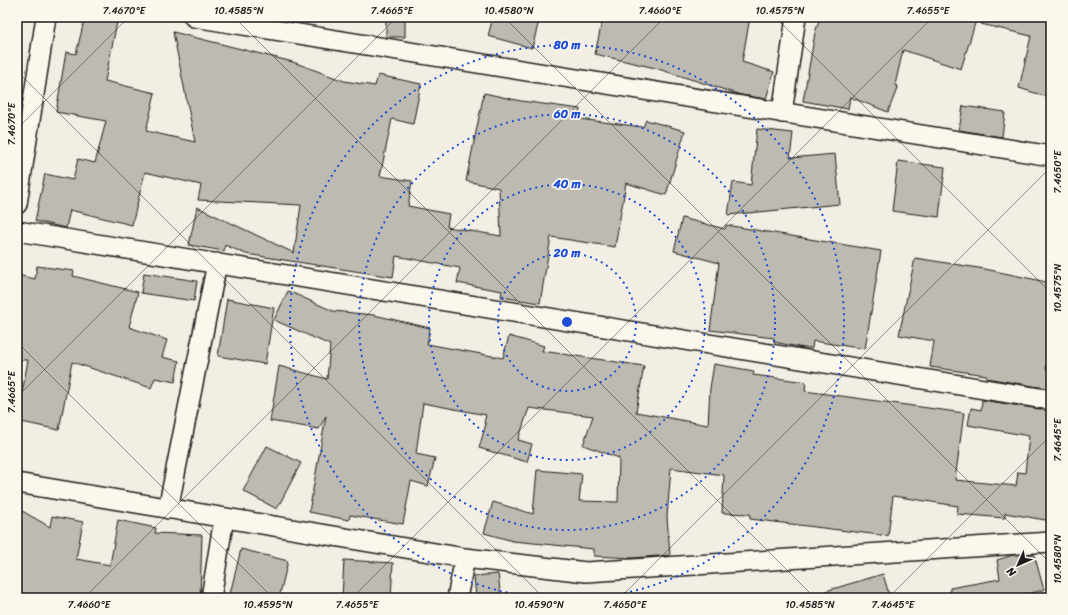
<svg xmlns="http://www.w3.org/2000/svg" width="1068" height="615" viewBox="0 0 1068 615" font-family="Sriracha,sans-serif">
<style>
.building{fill:#bdbab1;stroke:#1c1c1c}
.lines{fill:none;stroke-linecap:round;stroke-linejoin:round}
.street-casing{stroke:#1c1c1c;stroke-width:22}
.street{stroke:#fbf7ec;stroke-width:19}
.ticks{fill:none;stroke:#1c1c1c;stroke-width:1;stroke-opacity:0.45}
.ring{fill:none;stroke:#1d4ed8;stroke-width:2;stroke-dasharray:2 4}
.centre{fill:#1d4ed8;stroke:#fbf7ec;stroke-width:2}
.ring-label{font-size:12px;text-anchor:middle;font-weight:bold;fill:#1d4ed8;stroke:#fbf7ec;stroke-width:3.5;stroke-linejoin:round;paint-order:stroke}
.neatline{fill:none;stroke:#1c1c1c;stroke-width:1.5}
.ticks-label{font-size:10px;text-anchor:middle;fill:#1c1c1c}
</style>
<rect width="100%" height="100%" fill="#f2eee4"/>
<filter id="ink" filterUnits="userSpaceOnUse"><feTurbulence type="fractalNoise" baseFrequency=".025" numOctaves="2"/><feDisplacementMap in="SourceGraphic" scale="8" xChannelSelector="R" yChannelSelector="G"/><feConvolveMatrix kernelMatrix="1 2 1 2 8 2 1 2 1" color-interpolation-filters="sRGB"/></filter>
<g filter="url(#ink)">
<path class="building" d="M 85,17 L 118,17 L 105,81 L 155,93 L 146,131 L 195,142 L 173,32 L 293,62 L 344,81 L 375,86 L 378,75 L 421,84 L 413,124 L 392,119 L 380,176 L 412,181 L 408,206 L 449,214 L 447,227 L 501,236 L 499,188 L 466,181 L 484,93 L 521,101 L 580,109 L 579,119 L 643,127 L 646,120 L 685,131 L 666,195 L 626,183 L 615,247 L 551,237 L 540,303 L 501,297 L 502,291 L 457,283 L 460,268 L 396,256 L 393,277 L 246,254 L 225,245 L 224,251 L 189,245 L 197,207 L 294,253 L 301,205 L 198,200 L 201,185 L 145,172 L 132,225 L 70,210 L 66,228 L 61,227 L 35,221 L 45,174 L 73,180 L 78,159 L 95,163 L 106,121 L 56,112 L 66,52 L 76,54 Z
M 386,17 L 405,17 L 405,37 L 386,37 Z
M 493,17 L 540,17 L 532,48 L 488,36 Z
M 603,17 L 750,17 L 742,62 L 774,72 L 766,99 L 741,95 L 655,68 L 595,54 Z
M 820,17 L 977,17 L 961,69 L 903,50 L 895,85 L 898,86 L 888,112 L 850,97 L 848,109 L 803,101 L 815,33 Z
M 982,17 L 1051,17 L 1051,98 L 1019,88 L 1031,36 L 981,24 Z
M 963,106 L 1005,112 L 1002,137 L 959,130 Z
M 757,129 L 793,133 L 790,158 L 835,154 L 840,204 L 728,215 L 733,182 L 751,185 Z
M 898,161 L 945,167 L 939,217 L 892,211 Z
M 682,218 L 725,229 L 726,225 L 881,251 L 865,349 L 813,341 L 812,348 L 804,348 L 774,342 L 774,338 L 710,330 L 719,263 L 674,251 Z
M 915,258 L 985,269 L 1051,283 L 1051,326 L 1046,369 L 1051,370 L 1051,389 L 986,378 L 986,375 L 930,367 L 934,341 L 899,335 Z
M 37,266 L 74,271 L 73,276 L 138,292 L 129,327 L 167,340 L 162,357 L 179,361 L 175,382 L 155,378 L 151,388 L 72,362 L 59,430 L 17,421 L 28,360 L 17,360 L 17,275 L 35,279 Z
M 144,273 L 197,281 L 194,301 L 141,293 Z
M 288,291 L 333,311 L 374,315 L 430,328 L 427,344 L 503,358 L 509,336 L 544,346 L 542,351 L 644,366 L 636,412 L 708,425 L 710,388 L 714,364 L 754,371 L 753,375 L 806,382 L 805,391 L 964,413 L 955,480 L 1016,486 L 1018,472 L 1025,473 L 1029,436 L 968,425 L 971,408 L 981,410 L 982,400 L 1051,411 L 1051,447 L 1048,477 L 1051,477 L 1051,521 L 1005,513 L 1005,518 L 957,514 L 958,506 L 893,496 L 888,536 L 750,519 L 750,514 L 722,513 L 724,475 L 671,468 L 667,517 L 670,555 L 633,558 L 594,556 L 594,549 L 513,541 L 484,533 L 493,502 L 533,514 L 537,470 L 582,474 L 579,501 L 618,502 L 619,458 L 583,445 L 593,416 L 529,408 L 518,440 L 532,444 L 527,462 L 479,448 L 486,424 L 484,423 L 486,415 L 423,403 L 416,454 L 435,458 L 428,486 L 411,481 L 403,524 L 350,515 L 349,520 L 309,512 L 326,416 L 319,429 L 270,421 L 279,366 L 327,379 L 330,345 L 274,320 Z
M 227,299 L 274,308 L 265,364 L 218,356 Z
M 267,446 L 301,463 L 277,509 L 243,491 Z
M 17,508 L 50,527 L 52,516 L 83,522 L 76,559 L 110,565 L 118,520 L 156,528 L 155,533 L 202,535 L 200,598 L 17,598 Z
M 241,549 L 288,561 L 279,598 L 229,598 Z
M 1034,554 L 1044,590 L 1010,598 L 950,598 L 950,588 L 1000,579 L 997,560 L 1013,555 Z
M 344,560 L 393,563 L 391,598 L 342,598 Z
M 498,574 L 501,598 L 476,598 L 474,576 Z
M 883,574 L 890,598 L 820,598 L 819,593 Z"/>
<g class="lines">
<g class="street-casing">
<path id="street" d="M 194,17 L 1051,156
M 782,113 L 796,17
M 17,204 L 46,17
M 17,231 L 1051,400
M 17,483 L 465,558 L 586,572 L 1051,542
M 168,509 L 217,263
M 211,598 L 224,518
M 457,598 L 465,558"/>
</g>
<use href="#street" class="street"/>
</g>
</g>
<path class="ticks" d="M 234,17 L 815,598M 504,17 L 1051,564M 775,17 L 1051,293M 1046,17 L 1051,22M 17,71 L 544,598M 17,129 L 129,17M 17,342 L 273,598M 17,397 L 397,17M 84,598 L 665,17M 352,598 L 933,17M 620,598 L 1051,167M 888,598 L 1051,435"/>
<g class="ring">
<circle cx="567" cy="322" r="69"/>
<circle cx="567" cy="322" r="138"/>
<circle cx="567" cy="322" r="208"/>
<path d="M543 598A277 277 0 1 1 591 598"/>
</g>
<circle cx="567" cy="322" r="6" class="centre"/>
<g class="ring-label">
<text x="567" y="49">80 m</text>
<text x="567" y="118">60 m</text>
<text x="567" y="188">40 m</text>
<text x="567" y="257">20 m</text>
</g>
<rect width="1068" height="615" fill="none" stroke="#fbf7ec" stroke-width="44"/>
<g transform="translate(1018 565) rotate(225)" stroke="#fbf7ec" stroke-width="3" paint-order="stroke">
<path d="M0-3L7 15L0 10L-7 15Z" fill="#1c1c1c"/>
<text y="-6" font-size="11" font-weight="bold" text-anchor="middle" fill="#1c1c1c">N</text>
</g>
<rect x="22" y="22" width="1024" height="571" class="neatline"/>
<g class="ticks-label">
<text x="124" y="14">7.4670°E</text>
<text x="239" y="14">10.4585°N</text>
<text x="392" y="14">7.4665°E</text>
<text x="509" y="14">10.4580°N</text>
<text x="660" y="14">7.4660°E</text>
<text x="780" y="14">10.4575°N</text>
<text x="928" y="14">7.4655°E</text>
<text transform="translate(11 124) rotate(-90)" y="4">7.4670°E</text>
<text transform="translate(1057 172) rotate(-90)" y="4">7.4650°E</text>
<text transform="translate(1057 288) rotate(-90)" y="4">10.4575°N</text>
<text transform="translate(11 392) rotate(-90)" y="4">7.4665°E</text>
<text transform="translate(1057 440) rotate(-90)" y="4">7.4645°E</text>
<text transform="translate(1057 559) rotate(-90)" y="4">10.4580°N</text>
<text x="89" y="608">7.4660°E</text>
<text x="268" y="608">10.4595°N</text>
<text x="357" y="608">7.4655°E</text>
<text x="539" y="608">10.4590°N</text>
<text x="625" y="608">7.4650°E</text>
<text x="810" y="608">10.4585°N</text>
<text x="893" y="608">7.4645°E</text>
</g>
</svg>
